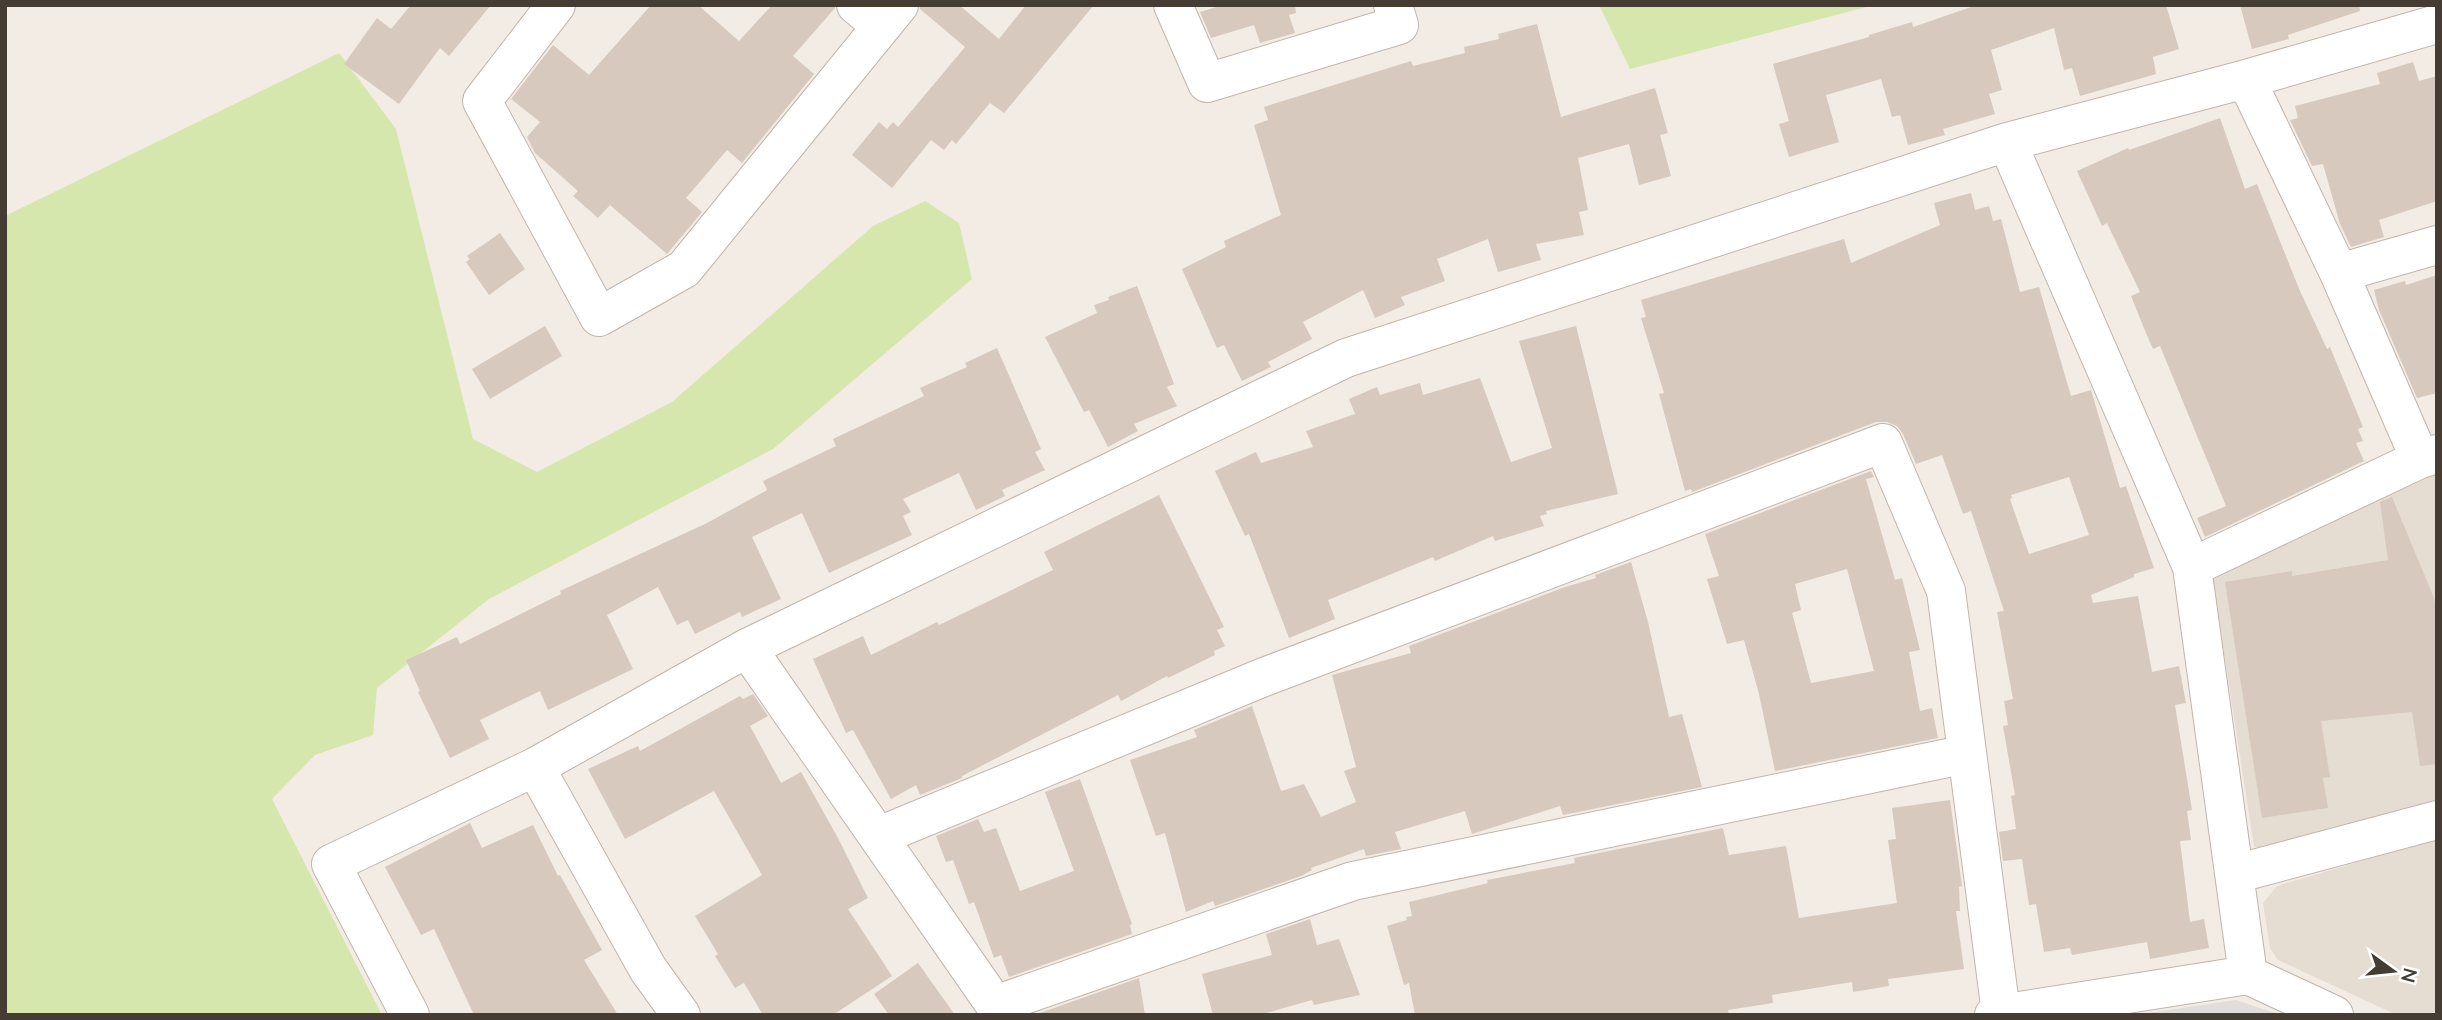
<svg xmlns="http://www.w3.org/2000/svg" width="2442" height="1020" viewBox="0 0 2442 1020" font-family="'Nunito Sans',sans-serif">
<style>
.residential{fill:#e6ddd2}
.green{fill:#d6e7ad}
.parking{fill:#e0ddda}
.building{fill:#d7c9bd;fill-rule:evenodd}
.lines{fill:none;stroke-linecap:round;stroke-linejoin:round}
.minor-casing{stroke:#c1b5aa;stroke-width:40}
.minor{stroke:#fff;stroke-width:38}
</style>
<rect width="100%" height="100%" fill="#f2ece5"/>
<path class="residential" d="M 2437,470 L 2437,804 L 2268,855 L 2254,846 L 2210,564 Z
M 2437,839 L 2437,1015 L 2397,1015 L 2278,960 L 2270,948 L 2263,903 L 2277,886 Z"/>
<path class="green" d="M 1599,5 L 1874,5 L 1630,69 Z
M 339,53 L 396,129 L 473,439 L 537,472 L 672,402 L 873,226 L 925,201 L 959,223 L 972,279 L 773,449 L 489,599 L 377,688 L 373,735 L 315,755 L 272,799 L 382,1015 L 5,1015 L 5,216 Z"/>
<path class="parking" d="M 2236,1000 L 2281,1015 L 2135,1015 Z"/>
<path class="building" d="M 411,5 L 491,5 L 449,56 L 440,48 L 399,104 L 344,64 L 377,18 L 391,29 Z
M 651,5 L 698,5 L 739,41 L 772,5 L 835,5 L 835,8 L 793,56 L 814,74 L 742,163 L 727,150 L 686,198 L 702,212 L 667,254 L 610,205 L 598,218 L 573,196 L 578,191 L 535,153 L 527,137 L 540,122 L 511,99 L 553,45 L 589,75 Z
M 920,5 L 959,5 L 999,39 L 1026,5 L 1094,5 L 1004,113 L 990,103 L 956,144 L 952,140 L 944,150 L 931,140 L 892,188 L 852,155 L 879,122 L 887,129 L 893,122 L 898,127 L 965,47 L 920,9 Z
M 1223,5 L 1295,5 L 1296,13 L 1289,15 L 1295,33 L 1260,43 L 1254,25 L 1211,38 L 1200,12 Z
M 1977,5 L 2166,5 L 2179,49 L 2153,57 L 2156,74 L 2080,96 L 2072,68 L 2064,70 L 2054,28 L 1991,50 L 2002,90 L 1989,94 L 1995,114 L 1943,129 L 1945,135 L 1908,145 L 1900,115 L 1892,117 L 1881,79 L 1826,95 L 1839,142 L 1789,157 L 1779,124 L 1789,121 L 1773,64 L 1869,37 L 1869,35 L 1912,22 L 1913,27 Z
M 2240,5 L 2359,5 L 2360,11 L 2288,35 L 2289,39 L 2252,49 Z
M 1537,24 L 1561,117 L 1655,88 L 1668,133 L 1660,135 L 1671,176 L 1639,185 L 1629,144 L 1578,158 L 1588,210 L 1579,212 L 1584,235 L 1536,244 L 1541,260 L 1498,272 L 1488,239 L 1437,259 L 1445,281 L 1401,297 L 1405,305 L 1375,318 L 1363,290 L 1303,322 L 1312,339 L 1268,362 L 1271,367 L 1242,381 L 1224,345 L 1217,348 L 1182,269 L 1226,247 L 1224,241 L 1281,215 L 1254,125 L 1268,120 L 1264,107 L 1411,61 L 1413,66 L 1465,53 L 1464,47 L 1499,39 L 1498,34 Z
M 2413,62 L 2419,81 L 2437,76 L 2437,201 L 2379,220 L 2384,237 L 2351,247 L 2340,224 L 2323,164 L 2312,166 L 2290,120 L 2298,118 L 2295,106 L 2380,84 L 2377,73 Z
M 2220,118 L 2245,189 L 2257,184 L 2300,291 L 2327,349 L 2330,347 L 2363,427 L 2358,429 L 2363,441 L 2356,443 L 2364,461 L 2205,537 L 2197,518 L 2226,506 L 2160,346 L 2153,349 L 2146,333 L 2131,296 L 2140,292 L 2107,223 L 2102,226 L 2077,171 L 2128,148 L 2129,150 Z
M 1971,193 L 1975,210 L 1989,206 L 1993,221 L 2001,219 L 2020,292 L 2039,287 L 2071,396 L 2091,390 L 2120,488 L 2126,486 L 2154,568 L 2134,574 L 2134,577 L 2091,595 L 2093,603 L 2138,596 L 2152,672 L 2179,666 L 2186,703 L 2175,705 L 2192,810 L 2187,811 L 2191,840 L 2180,841 L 2190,922 L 2204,919 L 2209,948 L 2150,959 L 2147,942 L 2072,955 L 2070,948 L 2044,952 L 2036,904 L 2029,905 L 2022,859 L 2003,861 L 1999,832 L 2016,829 L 2011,796 L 2015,795 L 2003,726 L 2008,725 L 2004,701 L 2013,699 L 1997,612 L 2004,611 L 1971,511 L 1963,514 L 1942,455 L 1916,464 L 1903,434 L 1897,426 L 1887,422 L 1876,422 L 1692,492 L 1691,489 L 1685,491 L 1659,394 L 1664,393 L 1641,318 L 1646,317 L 1641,300 L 1844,239 L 1851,263 L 1940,225 L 1934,203 ZM 2069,477 L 2089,535 L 2029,554 L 2010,499 L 2012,498 L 2011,495 Z
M 500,233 L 525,269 L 489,295 L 466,262 L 470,259 L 467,256 Z
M 2437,275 L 2437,393 L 2417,398 L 2379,310 L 2374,290 L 2405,281 L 2406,285 Z
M 1137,286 L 1174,384 L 1167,387 L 1177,406 L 1134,424 L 1138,431 L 1108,447 L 1089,410 L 1084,412 L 1045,337 L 1097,313 L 1094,305 L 1109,300 L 1108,297 Z
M 545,326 L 562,356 L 490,399 L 472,369 Z
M 1576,326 L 1618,494 L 1546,511 L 1547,514 L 1540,516 L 1544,526 L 1495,541 L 1493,536 L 1435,561 L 1433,557 L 1328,600 L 1335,619 L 1289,638 L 1249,534 L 1245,536 L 1215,471 L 1256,452 L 1261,463 L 1313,447 L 1306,431 L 1355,414 L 1349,399 L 1377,387 L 1380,395 L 1420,383 L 1423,395 L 1480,378 L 1511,462 L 1552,448 L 1519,341 Z
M 997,348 L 1041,449 L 1035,452 L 1045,470 L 1002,490 L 1005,496 L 976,510 L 959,473 L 903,499 L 911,512 L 903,516 L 912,535 L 829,573 L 802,513 L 752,537 L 781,599 L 742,617 L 740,612 L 695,634 L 688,620 L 677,625 L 658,587 L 607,615 L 633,669 L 548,710 L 540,691 L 480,720 L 489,739 L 450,758 L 418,692 L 420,691 L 406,660 L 457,637 L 460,644 L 561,594 L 560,591 L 707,523 L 767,490 L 763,481 L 836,446 L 833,439 L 924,396 L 920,388 L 967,367 L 965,363 Z
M 1871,471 L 1874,477 L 1866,479 L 1895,580 L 1902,578 L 1920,650 L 1909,652 L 1920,711 L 1932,708 L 1938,738 L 1775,771 L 1759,694 L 1744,640 L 1727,644 L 1707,579 L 1719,576 L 1705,534 ZM 1847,569 L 1874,671 L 1811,683 L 1792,613 L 1801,610 L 1795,584 Z
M 1159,495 L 1224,627 L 1217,630 L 1225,646 L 1214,651 L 1215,655 L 1168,678 L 1167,676 L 1121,701 L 1118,695 L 962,776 L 962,778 L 920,795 L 916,785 L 891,799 L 853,730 L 846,733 L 813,659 L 863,636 L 871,655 L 937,622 L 939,625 L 1053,570 L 1044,552 Z
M 2392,497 L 2434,598 L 2437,614 L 2437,764 L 2420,766 L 2412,712 L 2321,721 L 2330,777 L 2323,778 L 2328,808 L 2262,818 L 2225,582 L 2292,571 L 2292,576 L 2388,560 L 2380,502 Z
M 1631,562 L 1648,622 L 1669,717 L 1682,714 L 1702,787 L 1563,815 L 1560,806 L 1472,834 L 1465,811 L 1395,832 L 1401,849 L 1366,856 L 1364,849 L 1311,868 L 1312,870 L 1301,876 L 1215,906 L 1213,901 L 1186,912 L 1165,833 L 1156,836 L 1130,760 L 1197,737 L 1194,730 L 1252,706 L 1281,791 L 1304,784 L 1321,817 L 1356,802 L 1344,771 L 1356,767 L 1332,675 L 1411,653 L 1409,646 L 1565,587 L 1596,578 L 1595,575 Z
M 753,694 L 768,716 L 750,726 L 781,783 L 801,772 L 838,838 L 868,898 L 848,909 L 892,976 L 833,1015 L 763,1015 L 744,983 L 735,988 L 715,956 L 718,954 L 695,916 L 762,875 L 714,791 L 625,839 L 588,769 L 638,746 L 640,751 L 740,696 L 743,699 Z
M 1080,779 L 1132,924 L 1130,925 L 1132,934 L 1009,977 L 1001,955 L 994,958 L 974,902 L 969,904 L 953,860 L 946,862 L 936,836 L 978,819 L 984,832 L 996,828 L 1020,891 L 1074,871 L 1045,792 Z
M 1950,800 L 1962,886 L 1959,887 L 1960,911 L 1956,911 L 1964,969 L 1888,979 L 1889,986 L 1853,992 L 1852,982 L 1772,995 L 1773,1003 L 1728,1010 L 1729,1015 L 1415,1015 L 1409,983 L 1404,985 L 1387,926 L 1407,920 L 1406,917 L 1412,916 L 1409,902 L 1488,883 L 1487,880 L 1575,863 L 1574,858 L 1723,828 L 1729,855 L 1786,846 L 1799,918 L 1897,903 L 1888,840 L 1896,839 L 1892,808 Z
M 470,823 L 482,848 L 533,825 L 558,876 L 560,875 L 602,950 L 584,960 L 618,1015 L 474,1015 L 434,929 L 421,935 L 385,867 Z
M 1310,919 L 1317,945 L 1339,939 L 1360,995 L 1314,1005 L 1312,1000 L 1259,1015 L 1213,1015 L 1202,974 L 1272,955 L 1266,934 Z
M 918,963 L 955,1015 L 889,1015 L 874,994 Z
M 1139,978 L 1145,1015 L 1034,1015 Z"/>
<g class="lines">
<g class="minor-casing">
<path id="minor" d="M 556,5 L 482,101 L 599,317 L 684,269 L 899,5
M 856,5 L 880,25
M 1173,5 L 1207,83 L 1399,25 L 1393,5
M 2246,79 L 2339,273 L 2420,459
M 2007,142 L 2192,567 L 2248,975
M 2339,273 L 2437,245
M 2192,567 L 2420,459 L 2437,454
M 747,648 L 995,1005 L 1353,881 L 1967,754
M 535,767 L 648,969 L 681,1015
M 879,836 L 1264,677 L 1883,443 L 1946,591 L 2001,1013
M 2235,874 L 2437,820
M 410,1015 L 331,864 L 535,767 L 747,648 L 1346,358 L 2007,142 L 2246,79 L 2437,24
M 1994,1015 L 2248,975 L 2334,1015"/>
</g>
<use href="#minor" class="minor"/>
</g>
<rect width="2442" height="1020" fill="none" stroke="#453c34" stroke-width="14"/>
<g transform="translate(2393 971) rotate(105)" stroke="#ffffff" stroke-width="5" paint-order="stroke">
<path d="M0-5L12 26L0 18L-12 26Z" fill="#453c34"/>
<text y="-10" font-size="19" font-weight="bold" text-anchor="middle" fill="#453c34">N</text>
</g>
</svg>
